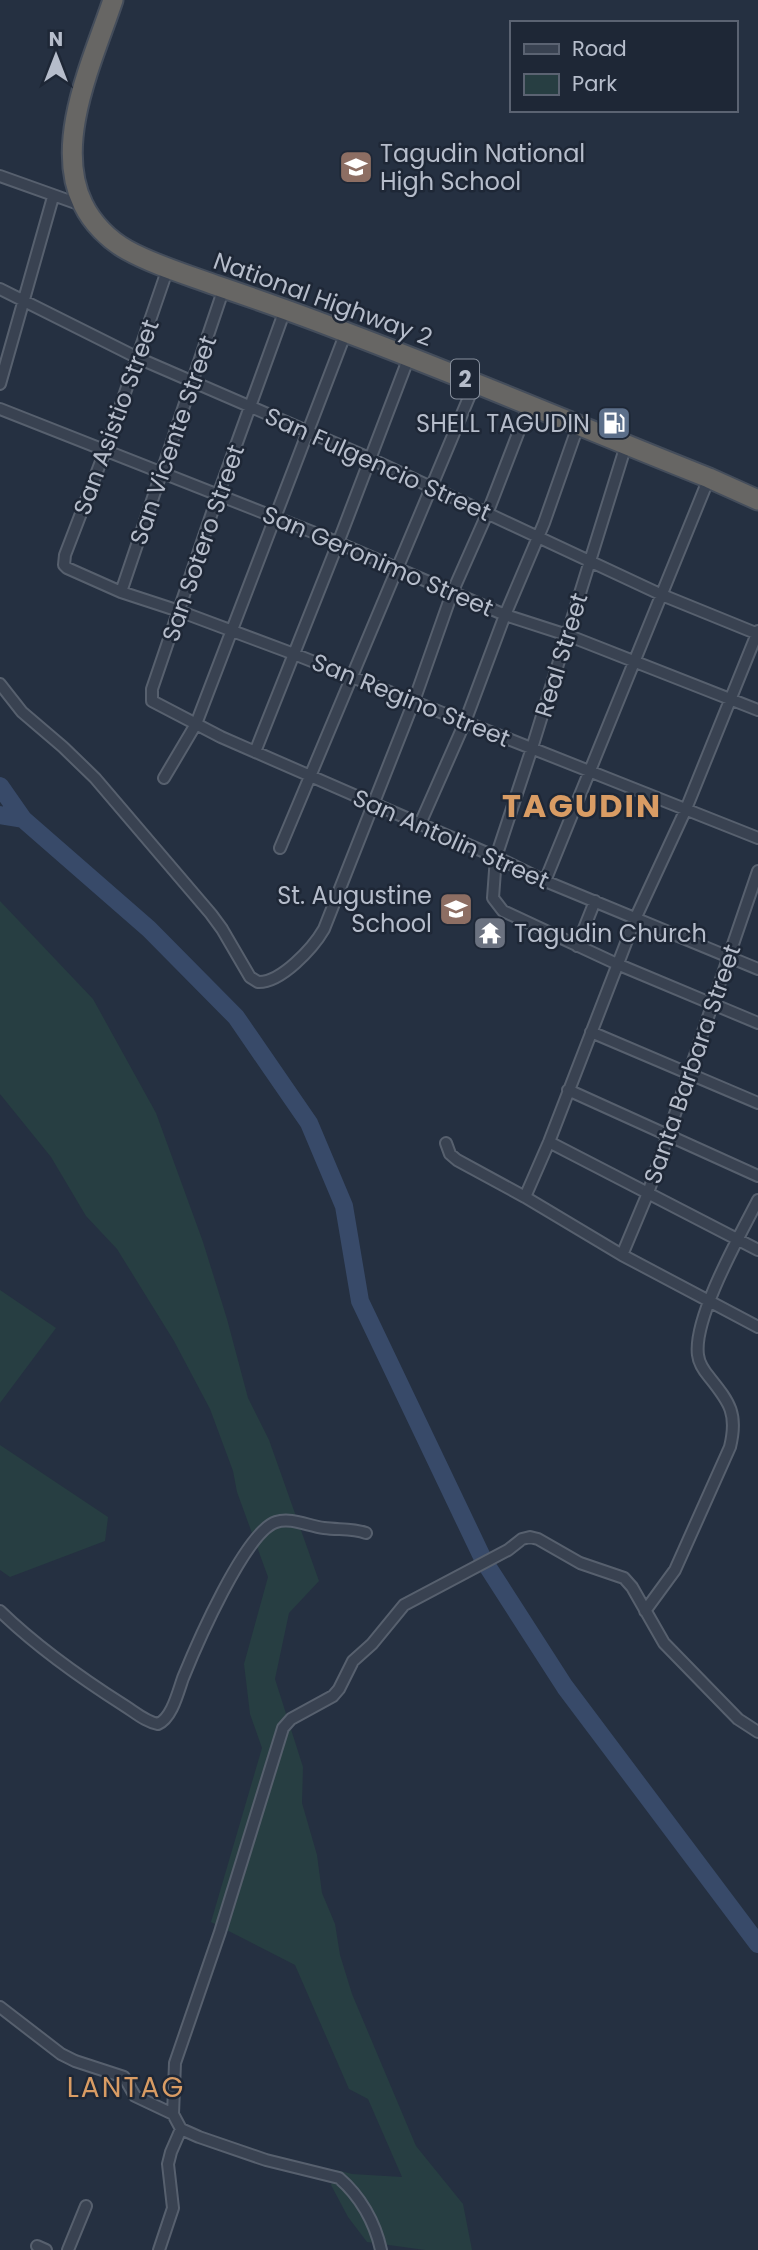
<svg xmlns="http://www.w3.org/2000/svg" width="758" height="2250" viewBox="0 0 758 2250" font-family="Poppins,sans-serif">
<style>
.green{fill:#273e42}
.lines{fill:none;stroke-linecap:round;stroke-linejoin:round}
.river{stroke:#384a69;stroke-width:18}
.minor-casing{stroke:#57606e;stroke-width:14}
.trunk-casing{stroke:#444d5b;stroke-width:23}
.minor{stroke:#394251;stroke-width:10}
.trunk{stroke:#676664;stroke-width:19}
.labels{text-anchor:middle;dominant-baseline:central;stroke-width:5;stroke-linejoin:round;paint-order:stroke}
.shield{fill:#1e2736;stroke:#88909e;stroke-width:2}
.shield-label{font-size:23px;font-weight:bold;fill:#b6bdcb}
.poi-label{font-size:24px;fill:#b6bdcb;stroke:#1e2736;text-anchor:start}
.street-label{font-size:24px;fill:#b6bdcb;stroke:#1e2736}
.quarter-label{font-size:28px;letter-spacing:2px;fill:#d99c64;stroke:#1e2736}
.district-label{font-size:32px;font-weight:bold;letter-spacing:2px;fill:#d99c64;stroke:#1e2736}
</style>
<rect width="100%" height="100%" fill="#253041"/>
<path class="green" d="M 0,901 L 93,999 L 156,1113 L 203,1242 L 227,1319 L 248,1398 L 269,1440 L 319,1581 L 289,1613 L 275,1679 L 303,1767 L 302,1803 L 317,1855 L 322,1893 L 335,1924 L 340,1955 L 352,1994 L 416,2146 L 463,2204 L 472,2250 L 425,2250 L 367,2242 L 348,2217 L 331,2185 L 336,2170 L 352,2174 L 402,2177 L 368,2099 L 349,2089 L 295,1965 L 211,1922 L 262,1748 L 250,1714 L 244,1664 L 268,1577 L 237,1492 L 233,1471 L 210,1409 L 174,1341 L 117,1249 L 86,1216 L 51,1157 L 0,1094 Z
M 0,1290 L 56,1328 L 0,1403 Z
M 0,1445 L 108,1517 L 105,1541 L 10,1577 L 0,1570 Z"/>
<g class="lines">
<path class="river" d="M 0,786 L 23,819 L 149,929 L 236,1017 L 309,1123 L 344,1206 L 360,1301 L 484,1561 L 565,1687 L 758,1944
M 0,815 L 23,819"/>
<g class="minor-casing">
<path id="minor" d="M 0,176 L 84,206
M 168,268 L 105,451 L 65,555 L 64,565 L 67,568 L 121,592 L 179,611 L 294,654 L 758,838
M 0,289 L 138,358 L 369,458 L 662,595 L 758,634
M 285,310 L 218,495 L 152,689 L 152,701 L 221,737 L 496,857 L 545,881 L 758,969
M 0,384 L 53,197
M 0,409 L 320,535 L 505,615 L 567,635 L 758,710
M 626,445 L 532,748 L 496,857 L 493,898 L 503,911 L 617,964 L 758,1023
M 121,592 L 224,288
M 0,684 L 22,712 L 63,747 L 95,778 L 211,914 L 222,929 L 250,977 L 258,982 C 281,983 313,948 324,929 L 414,701 L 452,593 L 487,514 L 529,405
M 255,752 L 338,543 L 409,357
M 164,778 L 196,724 L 346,332
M 420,824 L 465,722 L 505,615 L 544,523 L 578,426
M 280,848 L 475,383
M 545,881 L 709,478
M 577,946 L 595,901
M 591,1032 L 758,1103
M 568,1090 L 758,1176
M 549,1142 L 758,1250
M 446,1143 L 450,1154 L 457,1160 L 525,1197 L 622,1255 L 758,1327
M 525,1197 L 549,1142 L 636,917 L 686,809 L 758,631
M 622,1255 L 648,1193 L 758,871
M 0,1611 C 37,1647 81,1678 125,1706 C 136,1713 146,1722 158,1724 C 172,1718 178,1692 183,1678 C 196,1646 245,1532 276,1522 C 291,1517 308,1526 324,1528 C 338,1530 353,1528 366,1533
M 645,1611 L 675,1570 L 730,1447 C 738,1414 730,1403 710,1378 C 704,1371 699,1364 698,1355 C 693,1318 740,1235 758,1200
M 0,2007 L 61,2054 L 75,2061 L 124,2077 L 135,2096 L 173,2114
M 37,2246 L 46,2250
M 68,2250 L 86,2206
M 159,2250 L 173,2208 L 168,2164 L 171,2152 L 181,2129
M 381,2250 C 375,2222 360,2196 339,2178 L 266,2160 L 199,2137 L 181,2129 L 173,2114 L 175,2063 L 220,1932 L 283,1728 L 291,1719 L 333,1696 L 339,1689 L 353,1661 L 372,1644 L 404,1605 L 508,1550 L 522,1539 L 530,1537 L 538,1539 L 580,1563 L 624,1578 L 632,1587 L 664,1643 L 738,1719 L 758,1732"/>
</g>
<g class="trunk-casing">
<path id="trunk" d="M 113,0 C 93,60 53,143 83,204 C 92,223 109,240 127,250 C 154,265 185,274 215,285 C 259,300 302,315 345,332 C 467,378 588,430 709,478 L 758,500"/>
</g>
<use href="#minor" class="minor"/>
<use href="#trunk" class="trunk"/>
</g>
<defs>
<g id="school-square" transform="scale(1.75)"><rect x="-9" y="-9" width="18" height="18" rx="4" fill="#8d6e63" stroke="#1e2736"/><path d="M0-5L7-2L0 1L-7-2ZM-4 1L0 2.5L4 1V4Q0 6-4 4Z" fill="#fff"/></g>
<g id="fuel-square" transform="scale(1.75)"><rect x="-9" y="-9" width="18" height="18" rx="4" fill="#5c6f8a" stroke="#1e2736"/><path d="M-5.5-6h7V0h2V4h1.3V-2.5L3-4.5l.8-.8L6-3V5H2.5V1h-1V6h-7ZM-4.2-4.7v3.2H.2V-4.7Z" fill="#fff"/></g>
<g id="temple-square" transform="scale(1.75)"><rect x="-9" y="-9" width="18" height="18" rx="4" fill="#6b7280" stroke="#1e2736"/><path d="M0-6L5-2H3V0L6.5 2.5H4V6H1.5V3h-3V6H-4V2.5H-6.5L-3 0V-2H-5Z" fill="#fff"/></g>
</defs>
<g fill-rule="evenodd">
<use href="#school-square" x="356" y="167"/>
<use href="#fuel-square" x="614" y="423"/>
<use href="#school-square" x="456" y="909"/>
<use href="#temple-square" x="490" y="933"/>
</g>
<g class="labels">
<rect class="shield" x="451" y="359.5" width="28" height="39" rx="5"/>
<g class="shield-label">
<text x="465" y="379">2</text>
</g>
<g class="poi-label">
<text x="380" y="153">Tagudin National<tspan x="380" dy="28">High School</tspan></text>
<text x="590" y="423" text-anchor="end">SHELL TAGUDIN</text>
<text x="432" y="895" text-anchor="end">St. Augustine<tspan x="432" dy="28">School</tspan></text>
<text x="514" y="933">Tagudin Church</text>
</g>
<g class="street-label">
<text transform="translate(323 299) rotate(20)">National Highway 2</text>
<text transform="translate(116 417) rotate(-70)">San Asistio Street</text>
<text transform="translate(173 440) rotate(-71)">San Vicente Street</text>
<text transform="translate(378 464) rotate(24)">San Fulgencio Street</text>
<text transform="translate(203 543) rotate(-71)">San Sotero Street</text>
<text transform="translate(378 561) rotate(23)">San Geronimo Street</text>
<text transform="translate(561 655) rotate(-73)">Real Street</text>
<text transform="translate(411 700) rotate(22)">San Regino Street</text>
<text transform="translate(451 839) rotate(24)">San Antolin Street</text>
<text transform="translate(692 1064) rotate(-71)">Santa Barbara Street</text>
</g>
<g class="quarter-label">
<text x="126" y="2087">LANTAG</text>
</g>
<g class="district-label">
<text x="582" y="805">TAGUDIN</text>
</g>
</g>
<rect x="510" y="21" width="228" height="91" fill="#1e2736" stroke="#5b6372" stroke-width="2"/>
<rect x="524" y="44" width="35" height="10" fill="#394251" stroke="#5b6372" stroke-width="2"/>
<text x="572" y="56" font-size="21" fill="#b6bdcb">Road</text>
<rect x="524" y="74" width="35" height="21" fill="#273e42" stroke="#5b6372" stroke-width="2"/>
<text x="572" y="91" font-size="21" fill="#b6bdcb">Park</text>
<g transform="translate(56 56)" stroke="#1e2736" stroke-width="5" paint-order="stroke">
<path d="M0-5L12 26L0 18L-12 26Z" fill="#b6bdcb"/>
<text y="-10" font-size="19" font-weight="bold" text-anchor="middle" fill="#b6bdcb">N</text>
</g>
</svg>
